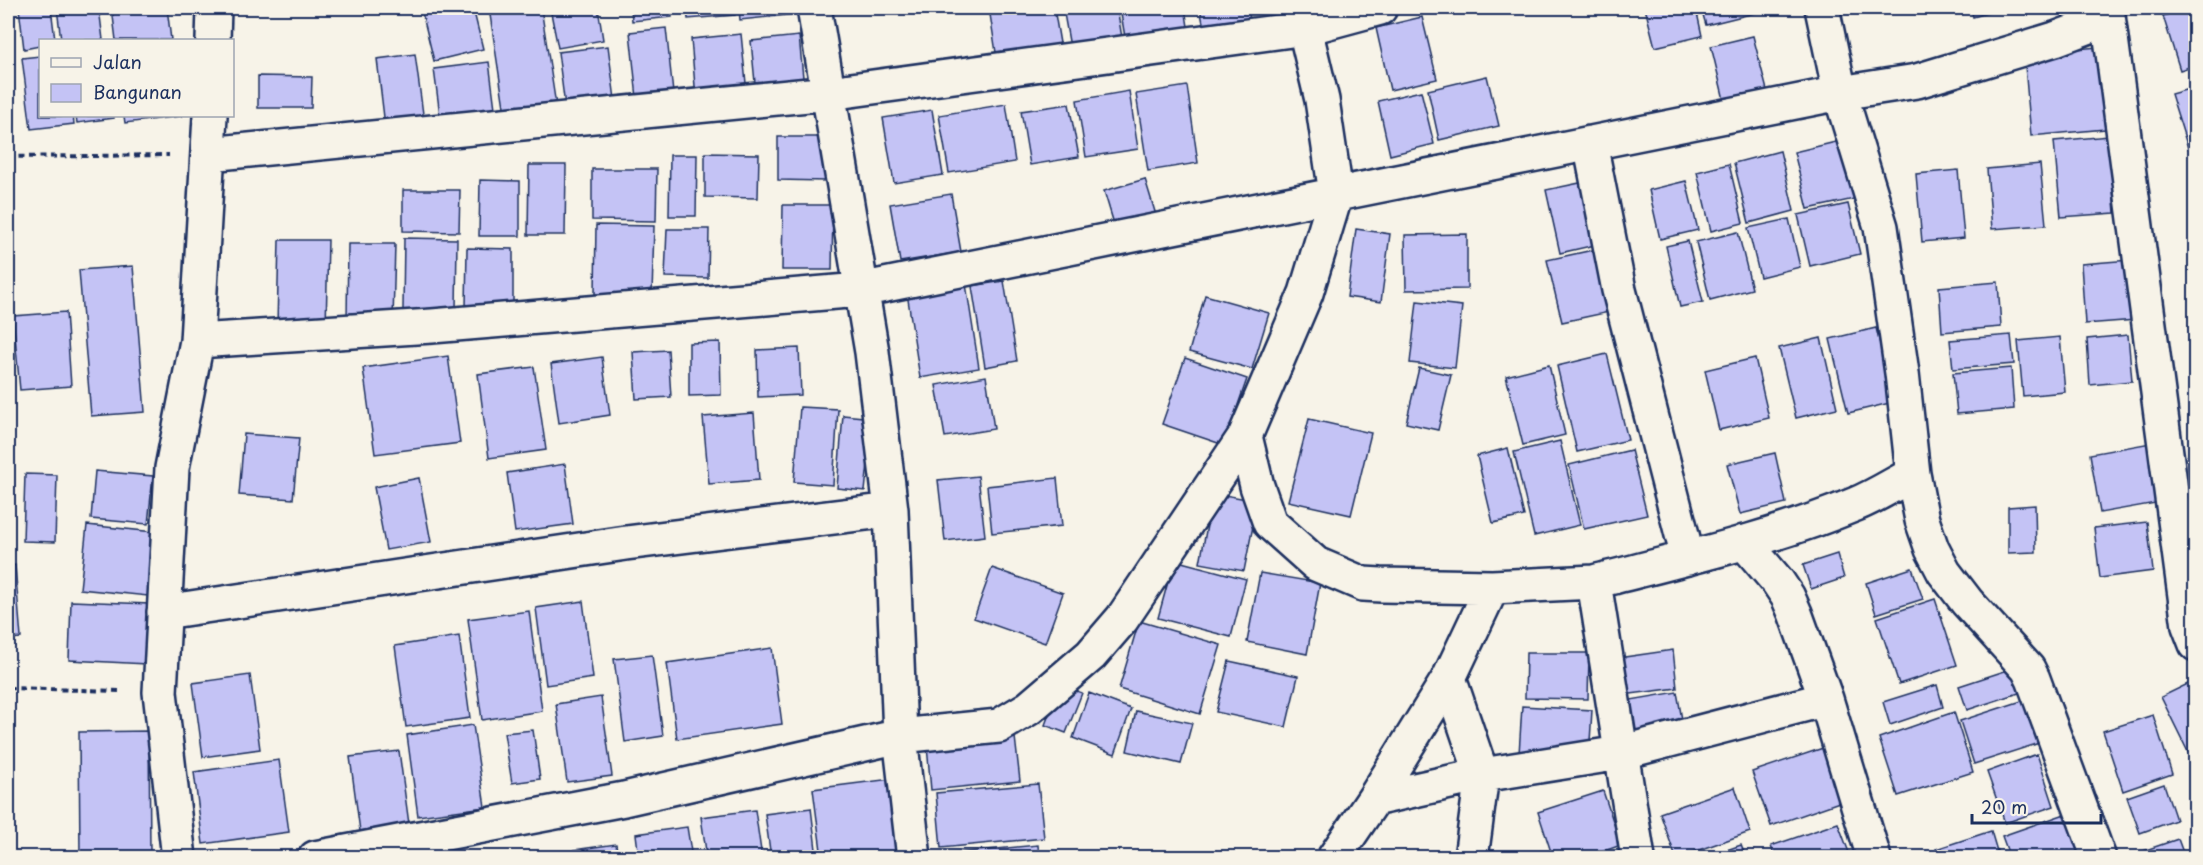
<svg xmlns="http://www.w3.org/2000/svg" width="2203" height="865" viewBox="0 0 2203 865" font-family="'Playpen Sans',sans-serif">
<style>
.building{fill:#c4c3f5;stroke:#1b2f5e;stroke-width:1.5}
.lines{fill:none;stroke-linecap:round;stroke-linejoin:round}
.minor-casing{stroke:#1b2f5e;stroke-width:38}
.path{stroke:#1b2f5e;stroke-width:4;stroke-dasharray:6 4.5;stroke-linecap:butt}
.minor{stroke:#f7f3e8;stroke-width:33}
</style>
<rect width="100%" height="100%" fill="#f7f3e8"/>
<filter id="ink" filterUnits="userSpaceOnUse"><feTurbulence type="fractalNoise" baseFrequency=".0167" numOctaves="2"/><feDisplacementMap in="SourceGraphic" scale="12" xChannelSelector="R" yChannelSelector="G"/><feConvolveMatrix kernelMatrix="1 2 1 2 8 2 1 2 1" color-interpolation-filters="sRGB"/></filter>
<g filter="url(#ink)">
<path class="building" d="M 19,8 L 51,8 L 55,40 L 40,40 L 40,46 L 24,49 Z
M 57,8 L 99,8 L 103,40 L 61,40 Z
M 112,8 L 167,8 L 171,40 L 116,40 Z
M 421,8 L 473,8 L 483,49 L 434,61 Z
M 489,8 L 541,8 L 557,112 L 506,120 Z
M 581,8 L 598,8 L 603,40 L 558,48 L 551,13 Z
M 631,8 L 671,8 L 672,17 L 632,21 Z
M 687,8 L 734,8 L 735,15 L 688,19 Z
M 739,8 L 805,8 L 805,13 L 740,20 Z
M 989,8 L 1054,8 L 1062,55 L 998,65 Z
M 1063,8 L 1117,8 L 1122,38 L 1070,47 Z
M 1120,8 L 1185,8 L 1189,33 L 1126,43 Z
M 1200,8 L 1248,8 L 1250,20 L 1204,28 Z
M 1645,8 L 1696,8 L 1702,36 L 1655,47 Z
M 1701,8 L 1762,8 L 1763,11 L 1706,25 Z
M 1971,8 L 2005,8 L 1973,17 Z
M 2188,8 L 2196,8 L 2196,65 L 2180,70 L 2163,16 Z
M 1422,17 L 1437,79 L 1390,90 L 1376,28 Z
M 666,28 L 673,93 L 637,98 L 630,32 Z
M 741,34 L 747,93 L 696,98 L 691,39 Z
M 799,36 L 804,88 L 756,93 L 751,41 Z
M 1753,36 L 1769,98 L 1726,108 L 1711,46 Z
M 608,46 L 616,107 L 566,114 L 558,52 Z
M 2098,47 L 2105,129 L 2031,136 L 2024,54 Z
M 415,54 L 425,129 L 386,134 L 377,59 Z
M 40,56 L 40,116 L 73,116 L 74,124 L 31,129 L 22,58 Z
M 489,62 L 497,124 L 442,131 L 434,69 Z
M 258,76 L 312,77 L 311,108 L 258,108 Z
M 1487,76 L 1499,126 L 1439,140 L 1428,90 Z
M 1187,86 L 1198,163 L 1148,171 L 1136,94 Z
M 2196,87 L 2196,145 L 2188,148 L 2171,94 Z
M 1129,91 L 1138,149 L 1086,157 L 1077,100 Z
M 1421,91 L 1434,144 L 1390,155 L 1378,101 Z
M 1006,104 L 1015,162 L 949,173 L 939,115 Z
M 1069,104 L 1079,157 L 1030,165 L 1021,111 Z
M 932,110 L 943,175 L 894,183 L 883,118 Z
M 76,116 L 114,116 L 114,118 L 77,123 Z
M 124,116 L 182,116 L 125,123 Z
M 2109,136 L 2115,213 L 2061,217 L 2054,141 Z
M 778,137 L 826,137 L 826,181 L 778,180 Z
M 1840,141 L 1854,199 L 1808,209 L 1794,152 Z
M 1780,151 L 1794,211 L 1749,223 L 1734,163 Z
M 705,153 L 759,154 L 758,198 L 705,197 Z
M 670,155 L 697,155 L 696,216 L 669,216 Z
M 1729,164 L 1743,223 L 1711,231 L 1697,172 Z
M 2040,164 L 2046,225 L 1992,229 L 1987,169 Z
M 529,165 L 566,165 L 565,235 L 528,235 Z
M 592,169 L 657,169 L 656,221 L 592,220 Z
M 1958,170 L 1964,238 L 1922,242 L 1916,174 Z
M 8,173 L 13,240 L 8,240 Z
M 1145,179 L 1159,225 L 1118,237 L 1104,191 Z
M 480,180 L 520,181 L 520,236 L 479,236 Z
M 1686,181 L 1698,230 L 1660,239 L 1649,190 Z
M 1580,183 L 1595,245 L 1560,253 L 1546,190 Z
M 403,190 L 460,190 L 459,232 L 403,231 Z
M 951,194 L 961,252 L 900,262 L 890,204 Z
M 1848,204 L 1860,254 L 1810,266 L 1798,215 Z
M 783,205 L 833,205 L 832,270 L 782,270 Z
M 1789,219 L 1800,267 L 1760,277 L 1748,228 Z
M 596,225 L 654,226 L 652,295 L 595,294 Z
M 667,229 L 709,229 L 708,278 L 665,277 Z
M 1356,229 L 1390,234 L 1381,302 L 1347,297 Z
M 1738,232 L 1752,289 L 1710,300 L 1696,242 Z
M 1467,234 L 1467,289 L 1406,290 L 1405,235 Z
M 404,238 L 457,239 L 456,310 L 403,310 Z
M 279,240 L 328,240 L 326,327 L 277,326 Z
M 1688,241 L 1703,302 L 1680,307 L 1666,246 Z
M 348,244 L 395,244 L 393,320 L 347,320 Z
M 467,248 L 513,249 L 513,309 L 466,308 Z
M 1593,250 L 1609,312 L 1562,322 L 1547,260 Z
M 2130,260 L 2136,320 L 2085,324 L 2081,264 Z
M 133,266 L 145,412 L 91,416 L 79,270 Z
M 1004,281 L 1017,361 L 985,367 L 972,286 Z
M 1998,282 L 2001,327 L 1942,332 L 1939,287 Z
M 966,284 L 979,368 L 920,378 L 907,293 Z
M 1205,295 L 1269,313 L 1252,369 L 1189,352 Z
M 1417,301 L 1462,306 L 1455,368 L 1410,363 Z
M 66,312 L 71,386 L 20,390 L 13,316 Z
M 1876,328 L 1894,402 L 1848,413 L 1830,339 Z
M 8,335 L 11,373 L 8,373 Z
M 2011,335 L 2014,364 L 1953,369 L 1950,340 Z
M 2128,335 L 2132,381 L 2090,385 L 2087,339 Z
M 2060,337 L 2065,392 L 2023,396 L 2018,341 Z
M 1821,338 L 1837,408 L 1796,418 L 1779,348 Z
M 720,342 L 721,395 L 689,396 L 689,343 Z
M 799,348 L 801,395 L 758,397 L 757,350 Z
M 668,350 L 671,397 L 636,399 L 633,352 Z
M 1607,354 L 1628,440 L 1577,452 L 1557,366 Z
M 448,356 L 460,443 L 375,454 L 363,368 Z
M 602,357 L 610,415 L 559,423 L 551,364 Z
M 1185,358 L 1247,379 L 1224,445 L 1162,424 Z
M 1755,358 L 1769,418 L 1719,430 L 1705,370 Z
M 1549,365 L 1565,435 L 1523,445 L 1506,376 Z
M 534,367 L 546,450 L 489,458 L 478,374 Z
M 1419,368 L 1451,375 L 1438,430 L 1406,423 Z
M 2011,368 L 2014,409 L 1957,414 L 1953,373 Z
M 986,376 L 994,429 L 945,437 L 936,385 Z
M 800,407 L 838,409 L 833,485 L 794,482 Z
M 754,413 L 759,480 L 709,484 L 703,417 Z
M 843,415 L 873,418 L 865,491 L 837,488 Z
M 1309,419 L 1371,433 L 1351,515 L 1288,501 Z
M 244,434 L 299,438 L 293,499 L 239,495 Z
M 1560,441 L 1580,525 L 1534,536 L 1514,452 Z
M 2156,442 L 2167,501 L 2100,513 L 2090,454 Z
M 1508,448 L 1524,516 L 1493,523 L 1477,456 Z
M 1631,450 L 1647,515 L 1584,529 L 1569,465 Z
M 1775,453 L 1786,503 L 1740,514 L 1727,464 Z
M 565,464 L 573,524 L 515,532 L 507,473 Z
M 95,471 L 153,476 L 148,524 L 91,519 Z
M 25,474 L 57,475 L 55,542 L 23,541 Z
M 978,476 L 985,536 L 945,541 L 938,480 Z
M 419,478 L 431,542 L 386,550 L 374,487 Z
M 1057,478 L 1062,526 L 992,533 L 987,486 Z
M 1213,493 L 1258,501 L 1244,571 L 1200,563 Z
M 2035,505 L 2036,552 L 2008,553 L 2008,507 Z
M 2147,522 L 2153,571 L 2100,578 L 2094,528 Z
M 87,525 L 154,532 L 148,596 L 80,589 Z
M 1837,554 L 1844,578 L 1811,589 L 1803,565 Z
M 1174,560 L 1246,579 L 1231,637 L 1158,618 Z
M 15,565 L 21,638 L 8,639 L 8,566 Z
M 992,568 L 1063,593 L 1045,643 L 974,618 Z
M 1912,568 L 1923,599 L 1876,614 L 1866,583 Z
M 1260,573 L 1320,583 L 1307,654 L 1247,642 Z
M 1935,599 L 1957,665 L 1899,684 L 1877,618 Z
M 71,601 L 150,604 L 147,664 L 69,660 Z
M 583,601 L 593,678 L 546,685 L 536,608 Z
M 529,611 L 542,711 L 482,720 L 468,619 Z
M 1139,621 L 1221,645 L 1200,714 L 1119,689 Z
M 459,636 L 470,718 L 406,727 L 395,646 Z
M 772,648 L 782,724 L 677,739 L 667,663 Z
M 1673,650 L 1677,688 L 1623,695 L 1618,658 Z
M 1526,653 L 1589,653 L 1588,699 L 1525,698 Z
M 652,655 L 663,736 L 625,742 L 614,659 Z
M 1229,661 L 1298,676 L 1286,727 L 1216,712 Z
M 2017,667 L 2025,691 L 1967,710 L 1959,686 Z
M 250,675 L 260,749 L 203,757 L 193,683 Z
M 2196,680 L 2196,764 L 2194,764 L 2161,697 Z
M 1060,685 L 1082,693 L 1066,733 L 1045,725 Z
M 1937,685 L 1943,707 L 1890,725 L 1883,702 Z
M 1677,692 L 1683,725 L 1625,735 L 1619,702 Z
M 1089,693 L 1131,709 L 1115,754 L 1073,738 Z
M 2037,696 L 2052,739 L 1974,764 L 1960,721 Z
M 601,697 L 612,776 L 567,782 L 556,704 Z
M 1522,706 L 1592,710 L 1589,757 L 1519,754 Z
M 1136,711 L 1192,723 L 1181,764 L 1127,751 Z
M 1954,712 L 1973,772 L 1898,796 L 1879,738 Z
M 2153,715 L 2172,774 L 2123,791 L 2103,731 Z
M 473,725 L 485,807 L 418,816 L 407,735 Z
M 533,730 L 540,779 L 512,783 L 504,733 Z
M 149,731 L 150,855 L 80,856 L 79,732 Z
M 1015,737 L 1020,781 L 931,790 L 927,746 Z
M 1826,747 L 1845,800 L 1771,826 L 1752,772 Z
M 399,751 L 409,824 L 360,831 L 350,757 Z
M 2037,754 L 2054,806 L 2005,823 L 1987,772 Z
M 279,760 L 289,832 L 203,844 L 194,772 Z
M 891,779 L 901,857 L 822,858 L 813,789 Z
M 1038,784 L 1044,838 L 941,848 L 936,793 Z
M 2164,784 L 2176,820 L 2140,833 L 2127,797 Z
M 1735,787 L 1750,832 L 1676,858 L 1660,813 Z
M 1603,791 L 1621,845 L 1585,858 L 1553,858 L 1538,812 Z
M 811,808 L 817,858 L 771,858 L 765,814 Z
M 755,810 L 762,858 L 707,858 L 701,817 Z
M 2065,814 L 2079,854 L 2069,858 L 2010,858 L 2002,836 Z
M 1838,823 L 1851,858 L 1775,858 L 1771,846 Z
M 687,827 L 692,858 L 639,858 L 636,834 Z
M 1991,831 L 1999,858 L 1939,858 L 1936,849 Z
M 2178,839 L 2185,858 L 2142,858 L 2140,852 Z
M 616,844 L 618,858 L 575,858 L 574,850 Z
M 1038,845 L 1039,858 L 946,858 L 946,854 Z
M 1741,845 L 1746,858 L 1704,858 Z"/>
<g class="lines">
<g class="minor-casing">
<path id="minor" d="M 814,8 L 872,352 L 891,510 L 900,736 L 914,858
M 1822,8 L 1840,93 L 1881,227 L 1902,373 L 1913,474 L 1922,520 L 1932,549 L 1944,572 L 1967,602 L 2028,669 L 2033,679 L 2099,858
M 2107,8 L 2189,626 L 2196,644
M 213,40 L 214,8
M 1590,143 L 1619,290 L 1688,558
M 209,154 L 829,93 L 1306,28 L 1380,8
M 197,341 L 432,326 L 860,290 L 1840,93 L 1917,81 L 2055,39 L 2108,19
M 1245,436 L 1257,486 L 1270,523 L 1316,564 L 1363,584 L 1381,585 L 1492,587 L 1594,582 L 1638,858
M 1744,542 L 1778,582 L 1788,597 L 1795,613 L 1826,699 L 1874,858
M 1594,582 C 1682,559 1772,539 1856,504 C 1876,496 1894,484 1913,474
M 164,612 L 626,543 L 891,510
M 1449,678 L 1482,775 L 1471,858
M 1374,799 L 1482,775 L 1620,753 L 1826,699
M 179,858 L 160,692 L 172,468 L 197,341 L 210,116
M 315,858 L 624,799 L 900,736 L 999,726 L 1029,708 L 1091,655 L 1122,619 L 1245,436 L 1306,293 L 1336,194 L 1322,100 L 1300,8
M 1334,858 L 1374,799 L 1449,678 L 1492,587"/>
</g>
<path class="path" d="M 8,157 L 169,155
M 8,688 L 120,691"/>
<use href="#minor" class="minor"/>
</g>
</g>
<rect width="2203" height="865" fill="none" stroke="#f7f3e8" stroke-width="30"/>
<rect x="15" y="15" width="2173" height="835" fill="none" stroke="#1b2f5e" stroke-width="2" filter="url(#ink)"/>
<rect x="39" y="39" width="195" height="78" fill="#f7f3e8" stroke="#9fa5b1" stroke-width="1.5"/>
<rect x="51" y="58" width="30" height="9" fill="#f7f3e8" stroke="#9fa5b1" stroke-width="1.5"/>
<text x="93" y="69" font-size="18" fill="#1b2f5e">Jalan</text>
<rect x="51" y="84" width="30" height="18" fill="#c4c3f5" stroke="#9fa5b1" stroke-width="1.5"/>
<text x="93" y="99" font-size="18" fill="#1b2f5e">Bangunan</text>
<path d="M1972 814v9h129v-9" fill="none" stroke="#1b2f5e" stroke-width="3"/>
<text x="1981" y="814" font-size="18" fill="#1b2f5e" stroke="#f7f3e8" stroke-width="4.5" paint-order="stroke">20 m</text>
</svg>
